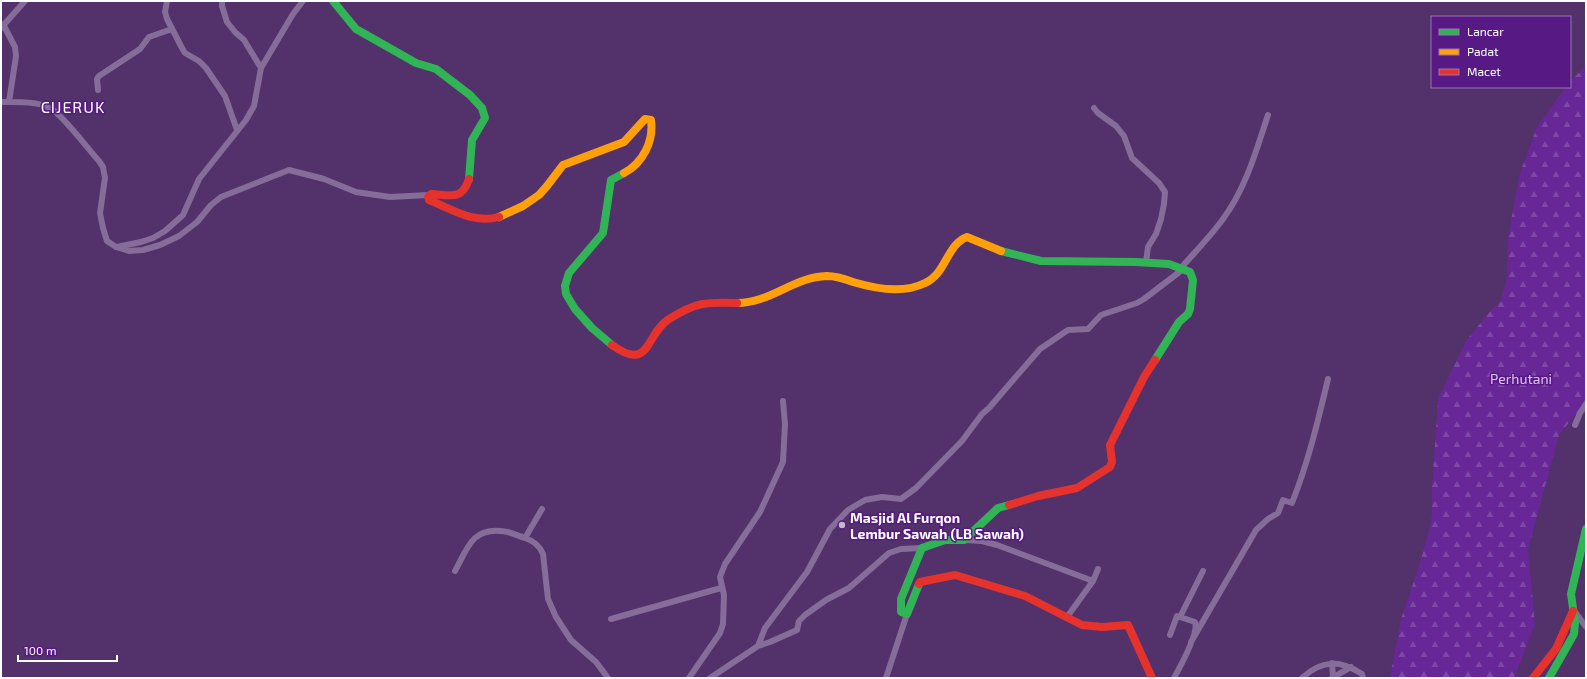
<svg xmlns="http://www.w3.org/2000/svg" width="1587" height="679" viewBox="0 0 1587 679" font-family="'Exo 2',sans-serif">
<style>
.forest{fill:url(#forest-firs)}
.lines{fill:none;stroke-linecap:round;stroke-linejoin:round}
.street{stroke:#866c99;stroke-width:6}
.fast{stroke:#30b455;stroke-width:8}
.slow{stroke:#ff9f0a;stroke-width:8}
.jam{stroke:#e5322d;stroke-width:8}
.poi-dot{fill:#c3b7cb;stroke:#571983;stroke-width:1.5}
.labels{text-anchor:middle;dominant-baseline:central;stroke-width:3;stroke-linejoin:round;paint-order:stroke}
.park-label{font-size:14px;fill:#e1c3f8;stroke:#571983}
.poi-label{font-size:14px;font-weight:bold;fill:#fff;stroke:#571983;text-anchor:start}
.quarter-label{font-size:16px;letter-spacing:1px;fill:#fff;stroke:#571983}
</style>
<defs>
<pattern id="forest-firs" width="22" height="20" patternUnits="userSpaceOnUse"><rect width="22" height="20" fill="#672797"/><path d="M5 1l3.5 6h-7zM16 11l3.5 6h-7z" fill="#7e47a7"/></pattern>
</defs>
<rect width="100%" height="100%" fill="#53316b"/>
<path class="forest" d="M 1586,65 L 1586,401 L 1559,435 L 1528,549 L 1535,624 L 1514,678 L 1390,678 L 1401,619 L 1420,563 L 1430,527 L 1432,514 L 1432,488 L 1438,399 L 1466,341 L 1492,309 L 1501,301 L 1507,276 L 1508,237 L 1520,173 L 1537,127 L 1566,87 L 1570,87 L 1570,82 Z"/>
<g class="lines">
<path class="street" d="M 167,1 L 165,12 L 167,19 L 182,48 L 185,53 L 199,61 L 206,68 L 225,96 L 237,130
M 222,1 L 222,6 L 227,22 L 235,32 L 244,40 L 261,68
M 4,26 L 15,47 L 16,56 L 9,102
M 1,28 L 25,1
M 98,90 L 97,79 L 99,76 L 140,49 L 149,37 L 172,29
M 1,102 C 17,102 36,101 50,108 C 62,114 88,149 99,161 L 103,167 L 105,178 L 100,213 L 103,228 L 107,241 L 116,247 L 129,251 L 143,250 L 160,245 L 179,236 L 197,222 L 211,205 L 221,197 L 289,170 L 324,179 L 356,192 L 390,197 L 429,195
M 1094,108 L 1098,113 L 1116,126 L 1124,136 L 1132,158 L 1159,183 L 1165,192 L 1164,204 L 1161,219 L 1156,234 L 1148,247 L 1146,262
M 117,247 L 141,242 L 153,238 L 165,231 L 183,215 L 199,179 L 246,120 L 254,106 L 261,68 L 293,14 L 303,1
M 1180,269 C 1194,253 1210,237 1223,219 C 1246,188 1256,151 1268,115
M 1575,425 L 1580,413 L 1586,404
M 542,509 L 525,538 C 534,541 540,546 543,554 L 548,599 L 556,617 L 571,640 L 596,662 L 608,678
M 964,540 L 982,541 L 997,545 L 1093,581
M 455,571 C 467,550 471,528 501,531 C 509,531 518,536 525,538
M 1575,612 L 1586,627
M 1067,617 L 1093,581 L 1098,569
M 1180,617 L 1203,571
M 611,619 L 721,588
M 1170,635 L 1177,616 L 1195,622 C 1199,633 1180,667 1174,678
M 1191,642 L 1256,530 L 1268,519 L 1278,513 L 1283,500 L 1292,503 C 1308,463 1318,421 1328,379
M 758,646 L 770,642 L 797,630 L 799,621 L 805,615 L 826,600 L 849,588 L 889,553 L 901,549 L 922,548
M 1332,663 L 1333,677
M 689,678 L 720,633 L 723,624 L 724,595 L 720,577 L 725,564 L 760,512 L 783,462 L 785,424 L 783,401
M 710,678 L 758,646 L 765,628 L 807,572 L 830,529 L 848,510 L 865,500 L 882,497 L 901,499 L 916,488 L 962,441 L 982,414 L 989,408 L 1040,349 L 1068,330 L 1088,329 L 1101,315 L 1137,303 L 1144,299 L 1182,270
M 886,678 L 907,614
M 1302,678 C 1323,659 1340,660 1362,674 L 1363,678
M 1332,678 L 1351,667"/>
<path class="fast" d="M 333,1 L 356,29 L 416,63 L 436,69 L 470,95 L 482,108 L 485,118 L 472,140 L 469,179
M 1001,251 L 1041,261 L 1136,262 L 1169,264 L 1190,272 L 1193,280 L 1190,309 L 1188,314 L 1179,322 L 1155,360
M 612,345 L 592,328 L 575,309 L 566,294 L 565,286 L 569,273 L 603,233 L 611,180 L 624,173
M 919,584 L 907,614 L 901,612 L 901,599 L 922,548 L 945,540 L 964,540 L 998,508 L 1009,505
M 1549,678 L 1574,634 L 1575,623 L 1571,594 L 1586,529"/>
<path class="slow" d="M 499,217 L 523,206 L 539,195 L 547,186 L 563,165 L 624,142 L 645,119 L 651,120 C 654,141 643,163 624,173
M 737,303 C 771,303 793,277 827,276 C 836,276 845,279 853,282 C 876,289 903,294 925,283 C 947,273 946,245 967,237 L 1001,251"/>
<path class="jam" d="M 469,179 C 462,201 450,195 431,194 L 428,197 L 429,200 C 452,209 473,224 499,217
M 612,345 C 651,373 645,334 669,319 C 696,302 706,302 737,303
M 1009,505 L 1038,496 L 1077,488 L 1110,467 L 1112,462 L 1110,445 L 1144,377 L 1155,360
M 919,584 L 920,582 L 955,575 L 1025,596 L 1082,625 L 1102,627 L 1128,625 L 1152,678
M 1533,678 L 1556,649 L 1573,611"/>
</g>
<circle class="poi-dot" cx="842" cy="525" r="4"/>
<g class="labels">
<g class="park-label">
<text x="1521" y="378">Perhutani</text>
</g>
<g class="poi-label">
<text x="850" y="517">Masjid Al Furqon<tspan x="850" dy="16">Lembur Sawah (LB Sawah)</tspan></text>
</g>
<g class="quarter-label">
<text x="73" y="106">CIJERUK</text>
</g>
</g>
<rect width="1587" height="679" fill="none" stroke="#ffffff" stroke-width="4"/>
<rect x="1431" y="16" width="140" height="72" fill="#571983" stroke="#9a75b5"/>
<rect x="1439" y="29" width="20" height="6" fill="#30b455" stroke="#9a75b5"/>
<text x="1467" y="36" font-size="12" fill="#ffffff">Lancar</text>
<rect x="1439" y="49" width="20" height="6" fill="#ff9f0a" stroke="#9a75b5"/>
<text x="1467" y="56" font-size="12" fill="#ffffff">Padat</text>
<rect x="1439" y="69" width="20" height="6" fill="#e5322d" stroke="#9a75b5"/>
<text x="1467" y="76" font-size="12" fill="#ffffff">Macet</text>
<path d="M18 655v6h99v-6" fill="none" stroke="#ffffff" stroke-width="2"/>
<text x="24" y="655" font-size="12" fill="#ffffff" stroke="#571983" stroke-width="3" paint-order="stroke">100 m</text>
</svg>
